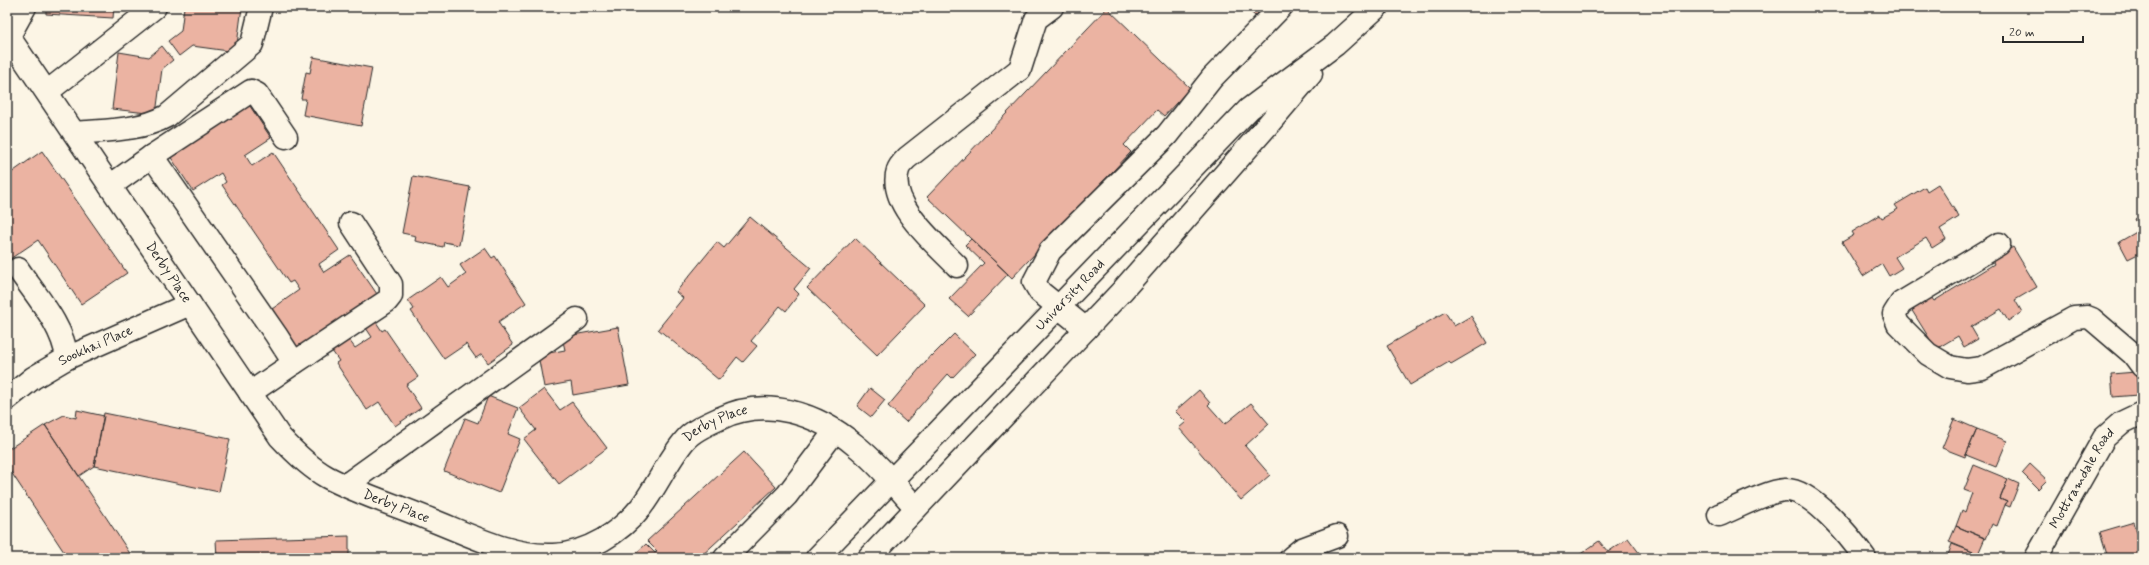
<svg xmlns="http://www.w3.org/2000/svg" width="2149" height="565" viewBox="0 0 2149 565" font-family="Mynerve,sans-serif">
<style>
.building{fill:#ebb3a2;stroke:#2b2b2b}
.lines{fill:none;stroke-linecap:round;stroke-linejoin:round}
.minor-casing{stroke:#2b2b2b;stroke-width:25}
.minor{stroke:#fcf5e5;stroke-width:22}
.labels{text-anchor:middle;dominant-baseline:central;stroke-width:3;stroke-linejoin:round;paint-order:stroke}
.street-label{font-size:14px;fill:#2b2b2b;stroke:#fcf5e5}
</style>
<rect width="100%" height="100%" fill="#fcf5e5"/>
<filter id="ink" filterUnits="userSpaceOnUse"><feTurbulence type="fractalNoise" baseFrequency=".025" numOctaves="2"/><feDisplacementMap in="SourceGraphic" scale="8" xChannelSelector="R" yChannelSelector="G"/><feConvolveMatrix kernelMatrix="1 2 1 2 8 2 1 2 1" color-interpolation-filters="sRGB"/></filter>
<g filter="url(#ink)">
<path class="building" d="M 46,7 L 114,7 L 113,18 L 46,14 Z
M 184,7 L 242,7 L 236,52 L 192,46 L 179,56 L 168,41 L 181,31 Z
M 1245,7 L 1264,7 L 1255,16 Z
M 1107,8 L 1190,88 L 1164,116 L 1157,110 L 1124,145 L 1131,152 L 1012,278 L 927,197 Z
M 162,46 L 173,60 L 162,69 L 156,114 L 112,109 L 119,52 L 149,57 Z
M 313,57 L 372,68 L 361,126 L 303,115 L 306,99 L 301,99 L 306,72 L 310,73 Z
M 246,100 L 271,138 L 245,155 L 252,166 L 273,152 L 339,250 L 319,264 L 324,272 L 350,255 L 377,294 L 298,348 L 272,309 L 299,290 L 293,281 L 289,283 L 222,185 L 226,182 L 221,173 L 193,191 L 168,153 Z
M 42,151 L 127,273 L 81,304 L 38,240 L 7,261 L 7,170 L 11,173 Z
M 413,176 L 470,187 L 459,245 L 444,242 L 443,247 L 415,241 L 416,236 L 402,233 Z
M 1938,184 L 1959,217 L 1940,229 L 1946,239 L 1932,248 L 1926,238 L 1895,257 L 1902,268 L 1889,276 L 1882,264 L 1863,276 L 1842,242 L 1854,235 L 1852,232 L 1880,215 L 1882,218 L 1898,209 L 1895,205 L 1925,187 L 1927,191 Z
M 2142,215 L 2142,252 L 2128,259 L 2119,242 L 2140,230 L 2135,219 Z
M 750,217 L 811,268 L 794,289 L 799,294 L 786,311 L 780,306 L 751,341 L 757,346 L 743,362 L 737,357 L 719,380 L 658,329 L 683,298 L 676,292 L 717,242 L 724,248 Z
M 855,238 L 925,305 L 877,355 L 807,288 Z
M 971,239 L 1008,274 L 968,316 L 949,299 L 984,263 L 965,245 Z
M 2013,247 L 2037,287 L 2015,300 L 2022,312 L 2008,321 L 2001,309 L 1971,327 L 1978,339 L 1964,347 L 1958,336 L 1936,349 L 1911,309 L 1931,297 L 1934,301 L 1994,264 L 1992,260 Z
M 485,248 L 492,258 L 495,256 L 526,303 L 498,322 L 513,345 L 488,363 L 482,354 L 476,358 L 466,344 L 444,359 L 411,311 L 414,309 L 408,300 L 441,277 L 448,287 L 466,274 L 460,265 Z
M 1445,312 L 1454,326 L 1471,316 L 1487,343 L 1451,364 L 1449,362 L 1410,385 L 1387,346 Z
M 376,322 L 382,331 L 385,329 L 418,377 L 406,385 L 421,408 L 395,426 L 379,402 L 367,410 L 336,363 L 339,361 L 332,351 L 349,340 L 355,348 L 372,337 L 366,328 Z
M 618,327 L 629,385 L 573,395 L 571,382 L 544,387 L 538,355 L 565,350 L 562,337 Z
M 954,334 L 975,354 L 952,378 L 948,374 L 906,422 L 888,406 L 931,355 L 932,356 Z
M 2136,372 L 2138,395 L 2113,397 L 2111,374 Z
M 870,388 L 885,400 L 871,417 L 857,406 Z
M 544,389 L 560,410 L 572,402 L 607,448 L 559,484 L 524,439 L 536,430 L 519,408 Z
M 1199,390 L 1210,403 L 1208,405 L 1225,424 L 1251,403 L 1269,424 L 1245,446 L 1270,475 L 1241,500 L 1179,428 L 1186,422 L 1175,411 Z
M 488,396 L 518,408 L 508,434 L 520,439 L 499,493 L 444,471 L 465,418 L 478,423 Z
M 77,410 L 104,416 L 94,466 L 79,476 L 45,425 L 64,415 L 76,418 Z
M 104,413 L 230,439 L 219,492 L 94,466 Z
M 1954,419 L 1977,429 L 1965,457 L 1942,448 Z
M 45,425 L 131,555 L 126,558 L 68,558 L 7,466 L 7,450 Z
M 1977,429 L 2007,441 L 1996,467 L 1966,455 Z
M 744,452 L 776,487 L 699,558 L 631,558 L 646,544 L 655,553 L 657,551 L 647,541 Z
M 2030,464 L 2047,480 L 2038,489 L 2022,473 Z
M 1974,465 L 2008,479 L 2000,499 L 2007,502 L 2005,505 L 1997,526 L 1992,524 L 1986,539 L 1956,526 L 1962,510 L 1965,512 L 1972,493 L 1964,490 Z
M 2008,479 L 2019,484 L 2010,507 L 2005,505 L 2007,502 L 2000,499 Z
M 2134,522 L 2142,549 L 2142,558 L 2108,558 L 2100,532 Z
M 1956,526 L 1985,538 L 1978,554 L 1949,542 Z
M 349,536 L 349,558 L 217,558 L 216,540 Z
M 1628,538 L 1643,558 L 1575,558 L 1599,541 L 1608,552 Z
M 1952,544 L 1978,554 L 1977,558 L 1947,558 Z
M 1083,553 L 1088,558 L 1078,558 Z"/>
<g class="lines">
<g class="minor-casing">
<g id="minor">
<path id="s1" d="M 7,34 L 280,437 C 294,452 309,467 327,477 C 359,494 396,505 429,519 C 468,534 511,557 553,555 C 587,554 621,532 641,507 C 657,486 668,460 685,440 C 693,430 710,423 721,418 C 766,396 818,414 855,445 C 878,463 897,487 916,508"/>
<path d="M 9,36 L 25,7"/>
<path d="M 47,92 L 155,7"/>
<path d="M 75,133 C 105,130 140,131 167,116 L 252,44 L 261,7"/>
<path d="M 152,156 L 251,91 L 257,94 L 286,137"/>
<path d="M 110,186 L 152,156 L 276,335 L 294,363 L 250,393"/>
<path d="M 1999,244 L 1901,303 L 1894,314 L 1898,324 L 1928,354 L 1950,367 L 1967,370 L 1982,368 L 2074,318 L 2087,317 L 2092,319 L 2133,354 L 2142,366"/>
<path d="M 957,266 C 936,244 887,204 898,170 C 899,166 904,161 907,158 L 1020,69 L 1036,19 L 1052,7"/>
<path d="M 18,269 C 36,296 63,325 67,358"/>
<path d="M 1086,329 L 1040,292 L 1034,282 L 1050,251 L 1167,135 L 1212,78 L 1281,7"/>
<path d="M 294,363 L 387,301 L 391,296 L 391,284 L 351,223"/>
<path id="s2" d="M 7,399 L 33,378 L 67,358 L 190,304"/>
<path d="M 346,485 L 577,319"/>
<path d="M 1719,515 C 1736,508 1768,491 1785,490 C 1811,488 1851,538 1865,558"/>
<path d="M 725,558 L 787,495 L 835,431"/>
<path id="s3" d="M 817,558 L 1249,109 L 1335,45 L 1377,7"/>
<path d="M 869,558 L 1122,291 L 1266,127 L 1311,74"/>
<path d="M 1291,558 L 1302,549 L 1337,536"/>
<path id="s4" d="M 2036,558 L 2104,438 L 2121,423 L 2142,413"/>
</g>
</g>
<use href="#minor" class="minor"/>
</g>
</g>
<g class="labels">
<g class="street-label">
<text stroke="none"><textPath href="#s1" startOffset="288">Derby Place</textPath></text>
<text stroke="none"><textPath href="#s3" startOffset="365">University Road</textPath></text>
<text stroke="none"><textPath href="#s2" startOffset="104">Sookhai Place</textPath></text>
<text stroke="none"><textPath href="#s1" startOffset="1008">Derby Place</textPath></text>
<text stroke="none"><textPath href="#s4" startOffset="92">Mottramdale Road</textPath></text>
<text stroke="none"><textPath href="#s1" startOffset="624">Derby Place</textPath></text>
</g>
</g>
<rect width="2149" height="565" fill="none" stroke="#fcf5e5" stroke-width="24"/>
<rect x="12" y="12" width="2125" height="541" fill="none" stroke="#2b2b2b" stroke-width="1.5" filter="url(#ink)"/>
<path d="M2003 36v6h80v-6" fill="none" stroke="#2b2b2b" stroke-width="2"/>
<text x="2009" y="36" font-size="12" fill="#2b2b2b" stroke="#fcf5e5" stroke-width="3" paint-order="stroke">20 m</text>
</svg>
